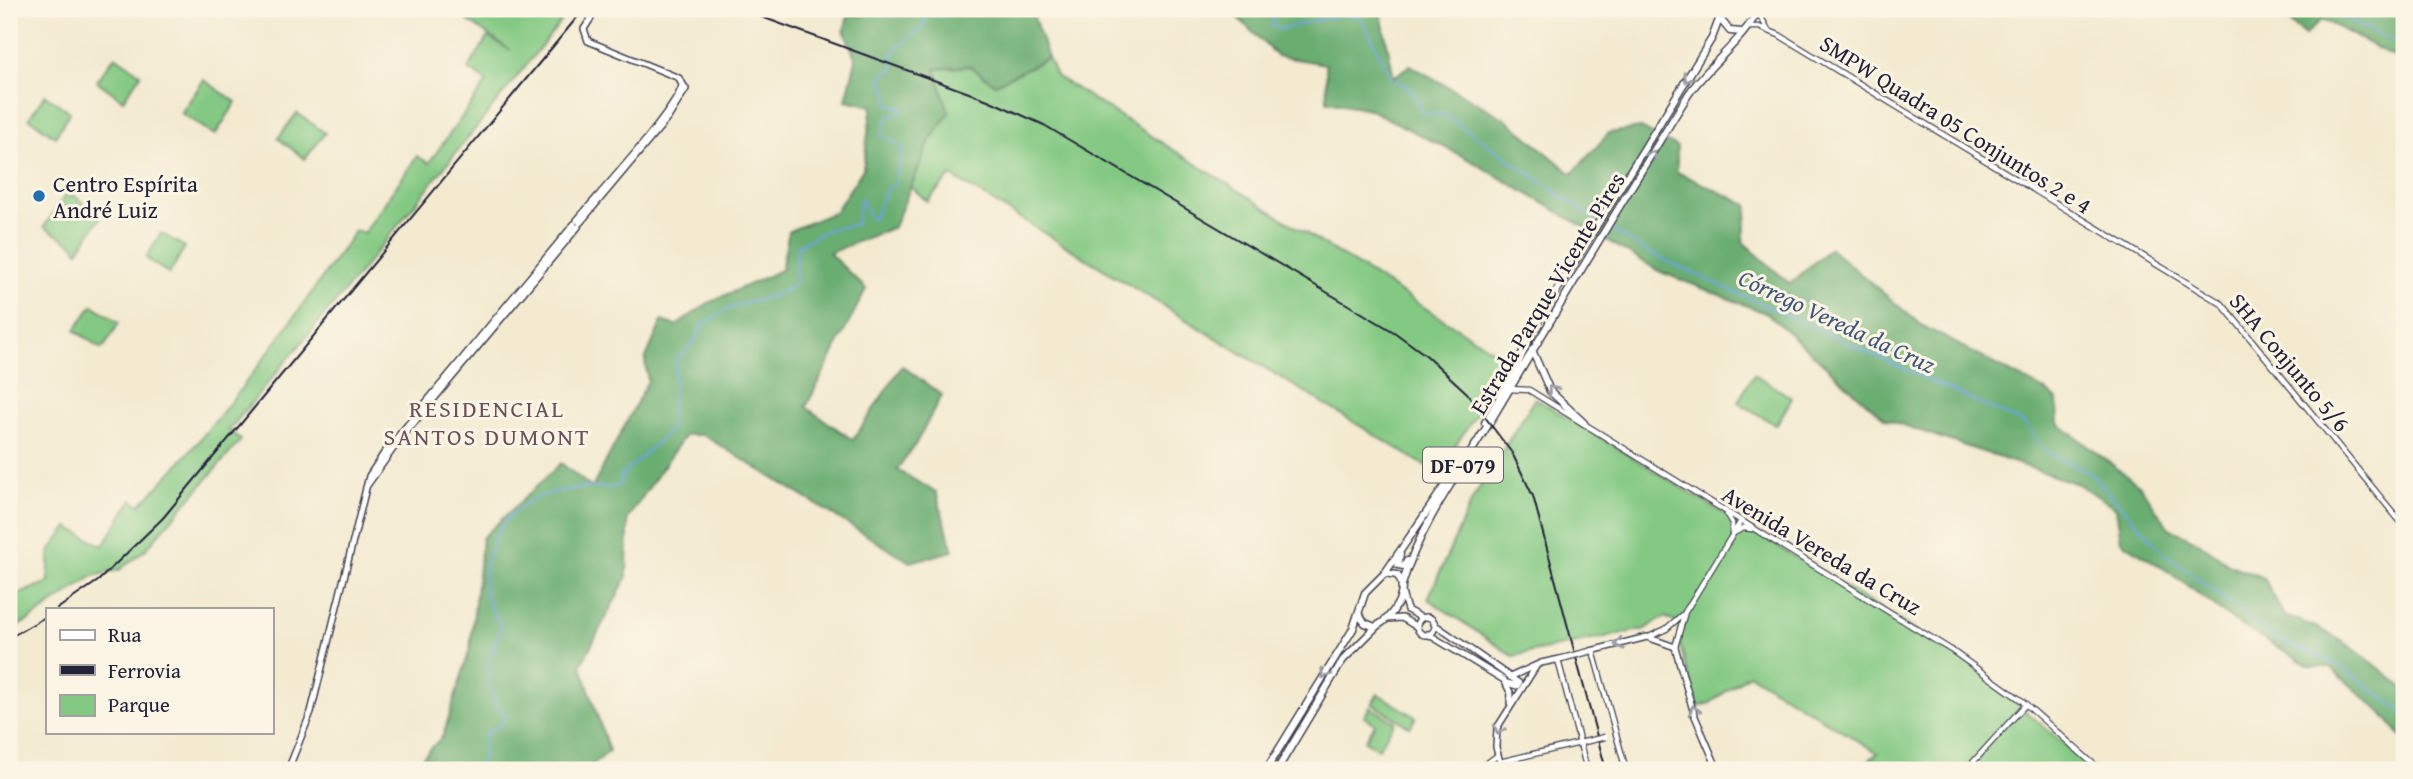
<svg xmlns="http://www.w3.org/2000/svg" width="2413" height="779" viewBox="0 0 2413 779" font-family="'Gentium Book Plus',serif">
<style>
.green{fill:#84c983;stroke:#53765f;stroke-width:2}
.forest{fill:#6bad71;stroke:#466856;stroke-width:2}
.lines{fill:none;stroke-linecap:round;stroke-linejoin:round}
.stream{stroke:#6ba4da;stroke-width:2}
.tertiary-casing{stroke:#414051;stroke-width:7}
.secondary-casing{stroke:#414051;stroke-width:8}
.primary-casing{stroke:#414051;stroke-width:9}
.tertiary{stroke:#fff;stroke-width:4.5}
.secondary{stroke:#fff;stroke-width:5}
.primary{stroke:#fff;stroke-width:6}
.rail{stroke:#22223b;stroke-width:2}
.tertiary-bridge-casing{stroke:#414051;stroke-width:7;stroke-linecap:butt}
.secondary-bridge-casing{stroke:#414051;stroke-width:8;stroke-linecap:butt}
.tertiary-bridge{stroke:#fff;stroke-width:4.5}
.secondary-bridge{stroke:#fff;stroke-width:5}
.oneway{stroke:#9c9ca7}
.poi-dot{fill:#1f6fb2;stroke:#fcf5e5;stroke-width:2.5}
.labels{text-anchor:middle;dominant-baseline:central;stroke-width:6;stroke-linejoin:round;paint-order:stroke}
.shield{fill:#fcf5e5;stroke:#63616e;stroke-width:2}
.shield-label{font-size:21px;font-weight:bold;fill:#22223b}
.street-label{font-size:23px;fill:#22223b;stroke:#fcf5e5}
.poi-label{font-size:23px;fill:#22223b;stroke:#fcf5e5;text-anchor:start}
.water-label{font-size:24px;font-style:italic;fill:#3f567b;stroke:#fcf5e5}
.neighbourhood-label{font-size:24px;letter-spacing:2px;fill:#6a515a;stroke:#fcf5e5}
</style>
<rect width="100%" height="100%" fill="#fcf5e5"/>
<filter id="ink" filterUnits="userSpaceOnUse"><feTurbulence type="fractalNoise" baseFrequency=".0143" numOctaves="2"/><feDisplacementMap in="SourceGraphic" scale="14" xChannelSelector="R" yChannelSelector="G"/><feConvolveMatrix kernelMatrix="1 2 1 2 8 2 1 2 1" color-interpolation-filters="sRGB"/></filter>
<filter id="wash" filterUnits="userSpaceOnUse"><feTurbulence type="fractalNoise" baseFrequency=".00686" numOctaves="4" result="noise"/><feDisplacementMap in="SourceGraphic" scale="28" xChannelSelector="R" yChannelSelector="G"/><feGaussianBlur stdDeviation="1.57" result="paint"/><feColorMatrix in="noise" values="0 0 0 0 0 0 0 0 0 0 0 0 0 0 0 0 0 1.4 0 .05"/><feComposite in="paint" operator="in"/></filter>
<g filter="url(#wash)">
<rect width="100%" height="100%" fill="#f3ead0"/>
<path class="green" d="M 451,9 L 571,9 L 363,269 L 229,430 L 241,440 L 144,551 L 119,570 L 93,576 L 31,619 L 9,631 L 9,598 L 49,582 L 49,552 L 68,527 L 103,546 L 132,500 L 140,505 C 222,423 288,326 355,231 L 364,233 L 417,156 L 429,163 L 487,82 L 468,69 L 488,37 L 510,50 Z
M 115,56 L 141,74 L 123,100 L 97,81 Z
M 1048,58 L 1056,76 L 1511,362 L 1437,473 L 951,176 L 927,201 L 911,187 L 930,140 L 949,113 L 935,69 L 970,66 L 995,84 Z
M 204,80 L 236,102 L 215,135 L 181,113 Z
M 45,95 L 70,112 L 55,137 L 29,118 Z
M 297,113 L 325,133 L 305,159 L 278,138 Z
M 68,191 L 101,217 L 78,251 L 74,245 L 44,227 Z
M 161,233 L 185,247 L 169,274 L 146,258 Z
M 93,305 L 119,323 L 104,347 L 100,348 L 75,330 Z
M 1754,374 L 1792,398 L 1776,425 L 1738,402 Z
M 1535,398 L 1970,664 L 2095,770 L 1856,770 L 1878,753 L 1749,674 L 1710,703 L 1698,707 L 1678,639 L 1681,625 L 1665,617 L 1645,629 L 1513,656 L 1428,599 L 1472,500 Z
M 1378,694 L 1416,717 L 1410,727 L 1372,704 Z
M 1370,707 L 1395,722 L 1378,749 L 1365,741 L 1375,724 L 1364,717 Z"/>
<path class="forest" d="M 870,9 L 1031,9 L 1048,58 L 995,84 L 970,66 L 935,69 L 949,113 L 930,140 L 894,227 L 829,253 L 866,289 L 806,407 L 853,440 L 902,366 L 942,395 L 915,445 L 897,470 L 936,492 L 953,551 L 910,562 L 703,435 L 685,435 L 628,518 L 627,577 L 581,665 L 609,751 L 587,770 L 410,770 L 443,736 L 470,649 L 482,538 L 561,463 L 592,488 L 648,381 L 645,360 L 662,321 L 676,326 L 708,303 L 781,270 L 789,231 L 835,212 L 863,169 L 872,106 L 846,100 L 856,60 L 844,30 L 849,13 L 863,17 Z
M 1229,9 L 1380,9 L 1394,77 L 1410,65 L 1507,120 L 1572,174 L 1609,133 L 1641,128 L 1677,147 L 1677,172 L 1748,205 L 1743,242 L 1790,284 L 1830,248 L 1921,325 L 2046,391 L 2057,400 L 2058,423 L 2140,486 L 2169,528 L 2198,542 L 2230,565 L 2264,578 L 2284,616 C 2332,628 2367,658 2404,688 L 2404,740 L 2382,713 L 2330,667 L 2311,667 L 2235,622 L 2175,576 L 2121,541 L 2116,508 L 2078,484 L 1885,419 L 1768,314 L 1661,272 L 1468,159 L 1369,109 L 1327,101 L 1326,64 L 1277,56 Z
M 2273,9 L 2383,9 L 2404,17 L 2404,62 L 2322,19 L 2305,35 Z"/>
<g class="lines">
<path class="stream" d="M 1276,9 L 1272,26 L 1281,29 L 1340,15 L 1361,17 L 1393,81 C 1415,87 1414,95 1422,113 L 1445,115 L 1604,225
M 2325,9 L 2404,46
M 1609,228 L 1647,252 L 2025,424 L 2045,451 L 2092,474 L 2164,553 L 2277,639 L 2341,666 L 2404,714
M 476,770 L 483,758 L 485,735 L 503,722 L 506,714 L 497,708 L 488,683 L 489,660 L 501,627 C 498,615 487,607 485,593 C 483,576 487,556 494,540 C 515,491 567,487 615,487 L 621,483 L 621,476 L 670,430 L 676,361 L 696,339 L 703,324 L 730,308 L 773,296 L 795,285 L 797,246 L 827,230 L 856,224 L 860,200 L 862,198 L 869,217 L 874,218 L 886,190 L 896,182 L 903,148 L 881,135 L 887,118 L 902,111 L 902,108 L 888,104 L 889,96 L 881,77 L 893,69 L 893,52 L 925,24 L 925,15 L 930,11 L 943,17 L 947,9"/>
</g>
</g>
<g filter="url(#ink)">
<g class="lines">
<g class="tertiary-casing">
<path id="tertiary" d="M 1758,12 L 1767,28
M 1748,27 L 1759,27 L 1779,35 L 2222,304 L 2404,526
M 9,203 L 9,218
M 1510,389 L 1529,390 L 1951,650 L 2021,700 L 2100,770
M 1727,515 L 1732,523 L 1732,534 L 1743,528 L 1751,529
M 1649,637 L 1666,629 L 1682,615
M 1675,647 L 1685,612 L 1741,521
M 1593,651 L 1626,770
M 1558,660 L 1587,770
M 1500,762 L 1584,742
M 1478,770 L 1498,755
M 1911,770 L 1927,768 L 1935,770
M 1966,770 L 2026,704"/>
</g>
<g class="secondary-casing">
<path id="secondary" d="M 577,220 C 598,195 678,109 682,85 L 680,81
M 580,223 L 668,118 L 686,89 L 679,78 L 588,41 L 584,29 L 597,9
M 366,487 L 398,442 L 578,227
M 1402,593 L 1407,610 L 1422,618
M1417 626a9 9 0 1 1 18 0a9 9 0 1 1-18 0Z
M 1387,619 L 1402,618 L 1417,627
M 1434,624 L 1519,683 L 1517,686 L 1507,683
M 1428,634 L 1504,680 L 1511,694 L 1510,703
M 1591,651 L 1647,637 L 1675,647 L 1694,714 L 1718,770
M 1510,677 L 1541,663 L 1560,659
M 288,770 L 311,712 L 369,476 L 384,453 L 574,224
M 1502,770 L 1496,747 L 1497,728 L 1537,665"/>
</g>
<g class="primary-casing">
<path id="primary" d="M 1721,20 L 1730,31 L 1742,32
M 1532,350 L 1550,391 L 1584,423
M 1485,423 L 1514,372 L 1535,326 L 1712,38 L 1723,9
M 1400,554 L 1398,565 L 1404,566 L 1407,561
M 1385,573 L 1459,465
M 1402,585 C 1420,523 1463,467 1496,412 C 1559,306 1623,200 1688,95 C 1706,67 1749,35 1758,9
M 1266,770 L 1353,629 L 1365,593 L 1385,573 L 1397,575 C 1411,592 1391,619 1375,627 L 1365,623 L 1359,615
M 1277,770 L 1343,660 L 1377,626"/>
</g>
<use href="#tertiary" class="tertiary"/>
<use href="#secondary" class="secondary"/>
<use href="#primary" class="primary"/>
<path class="rail" d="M 740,9 L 988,100 L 1044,125 L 1394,332 L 1427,356 L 1467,393 L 1512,453 L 1533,496 L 1606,770
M 57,609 L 98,581 L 163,518 L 584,9
M 9,638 L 47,616"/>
<g class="tertiary-bridge-casing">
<path id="tertiary-bridge" d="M 1584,742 L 1605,737"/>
</g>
<g class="secondary-bridge-casing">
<path id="secondary-bridge" d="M 1560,659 L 1591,651"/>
</g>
<use href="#tertiary-bridge" class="tertiary-bridge"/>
<use href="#secondary-bridge" class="secondary-bridge"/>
</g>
<defs><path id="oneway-chevron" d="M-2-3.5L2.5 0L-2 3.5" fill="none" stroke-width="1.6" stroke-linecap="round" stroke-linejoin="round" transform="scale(1.75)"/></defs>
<g class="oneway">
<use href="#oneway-chevron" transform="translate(1688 78) rotate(121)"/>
<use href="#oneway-chevron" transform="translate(1652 155) rotate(-58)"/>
<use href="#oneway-chevron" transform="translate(1552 390) rotate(-130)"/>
<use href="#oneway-chevron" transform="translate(1619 644) rotate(166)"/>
<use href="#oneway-chevron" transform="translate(1325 674) rotate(121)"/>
<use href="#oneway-chevron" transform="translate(1694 710) rotate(-106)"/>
<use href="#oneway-chevron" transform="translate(1499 730) rotate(108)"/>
</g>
</g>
<circle class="poi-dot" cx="39" cy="196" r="7"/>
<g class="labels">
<rect class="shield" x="1423" y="447.5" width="80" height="35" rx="5"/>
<g class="shield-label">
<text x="1463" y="465">DF-079</text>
</g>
<g class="street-label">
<text transform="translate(1956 124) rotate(32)">SMPW Quadra 05 Conjuntos 2 e 4</text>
<text transform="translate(1547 293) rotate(-59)">Estrada Parque Vicente Pires</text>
<text transform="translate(2290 362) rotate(50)">SHA Conjunto 5/6</text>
<text transform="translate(1822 550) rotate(31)">Avenida Vereda da Cruz</text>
</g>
<g class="poi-label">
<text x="53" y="183">Centro Espírita<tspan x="53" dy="26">André Luiz</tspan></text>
</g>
<g class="water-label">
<text transform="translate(1837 321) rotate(25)">Córrego Vereda da Cruz</text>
</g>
<g class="neighbourhood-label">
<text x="487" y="408">RESIDENCIAL<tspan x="487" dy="28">SANTOS DUMONT</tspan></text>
</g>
</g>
<rect width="2413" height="779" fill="none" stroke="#fcf5e5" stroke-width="35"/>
<rect x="46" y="608" width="228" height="126" fill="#fcf5e5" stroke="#a5a1a1" stroke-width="2"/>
<rect x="60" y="630" width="35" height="10" fill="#ffffff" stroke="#a5a1a1" stroke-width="2"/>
<text x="108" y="642" font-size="21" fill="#22223b">Rua</text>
<rect x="60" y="665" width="35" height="10" fill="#22223b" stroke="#a5a1a1" stroke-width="2"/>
<text x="108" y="678" font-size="21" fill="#22223b">Ferrovia</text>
<rect x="60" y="695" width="35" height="21" fill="#84c983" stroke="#a5a1a1" stroke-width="2"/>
<text x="108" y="712" font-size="21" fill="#22223b">Parque</text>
</svg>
